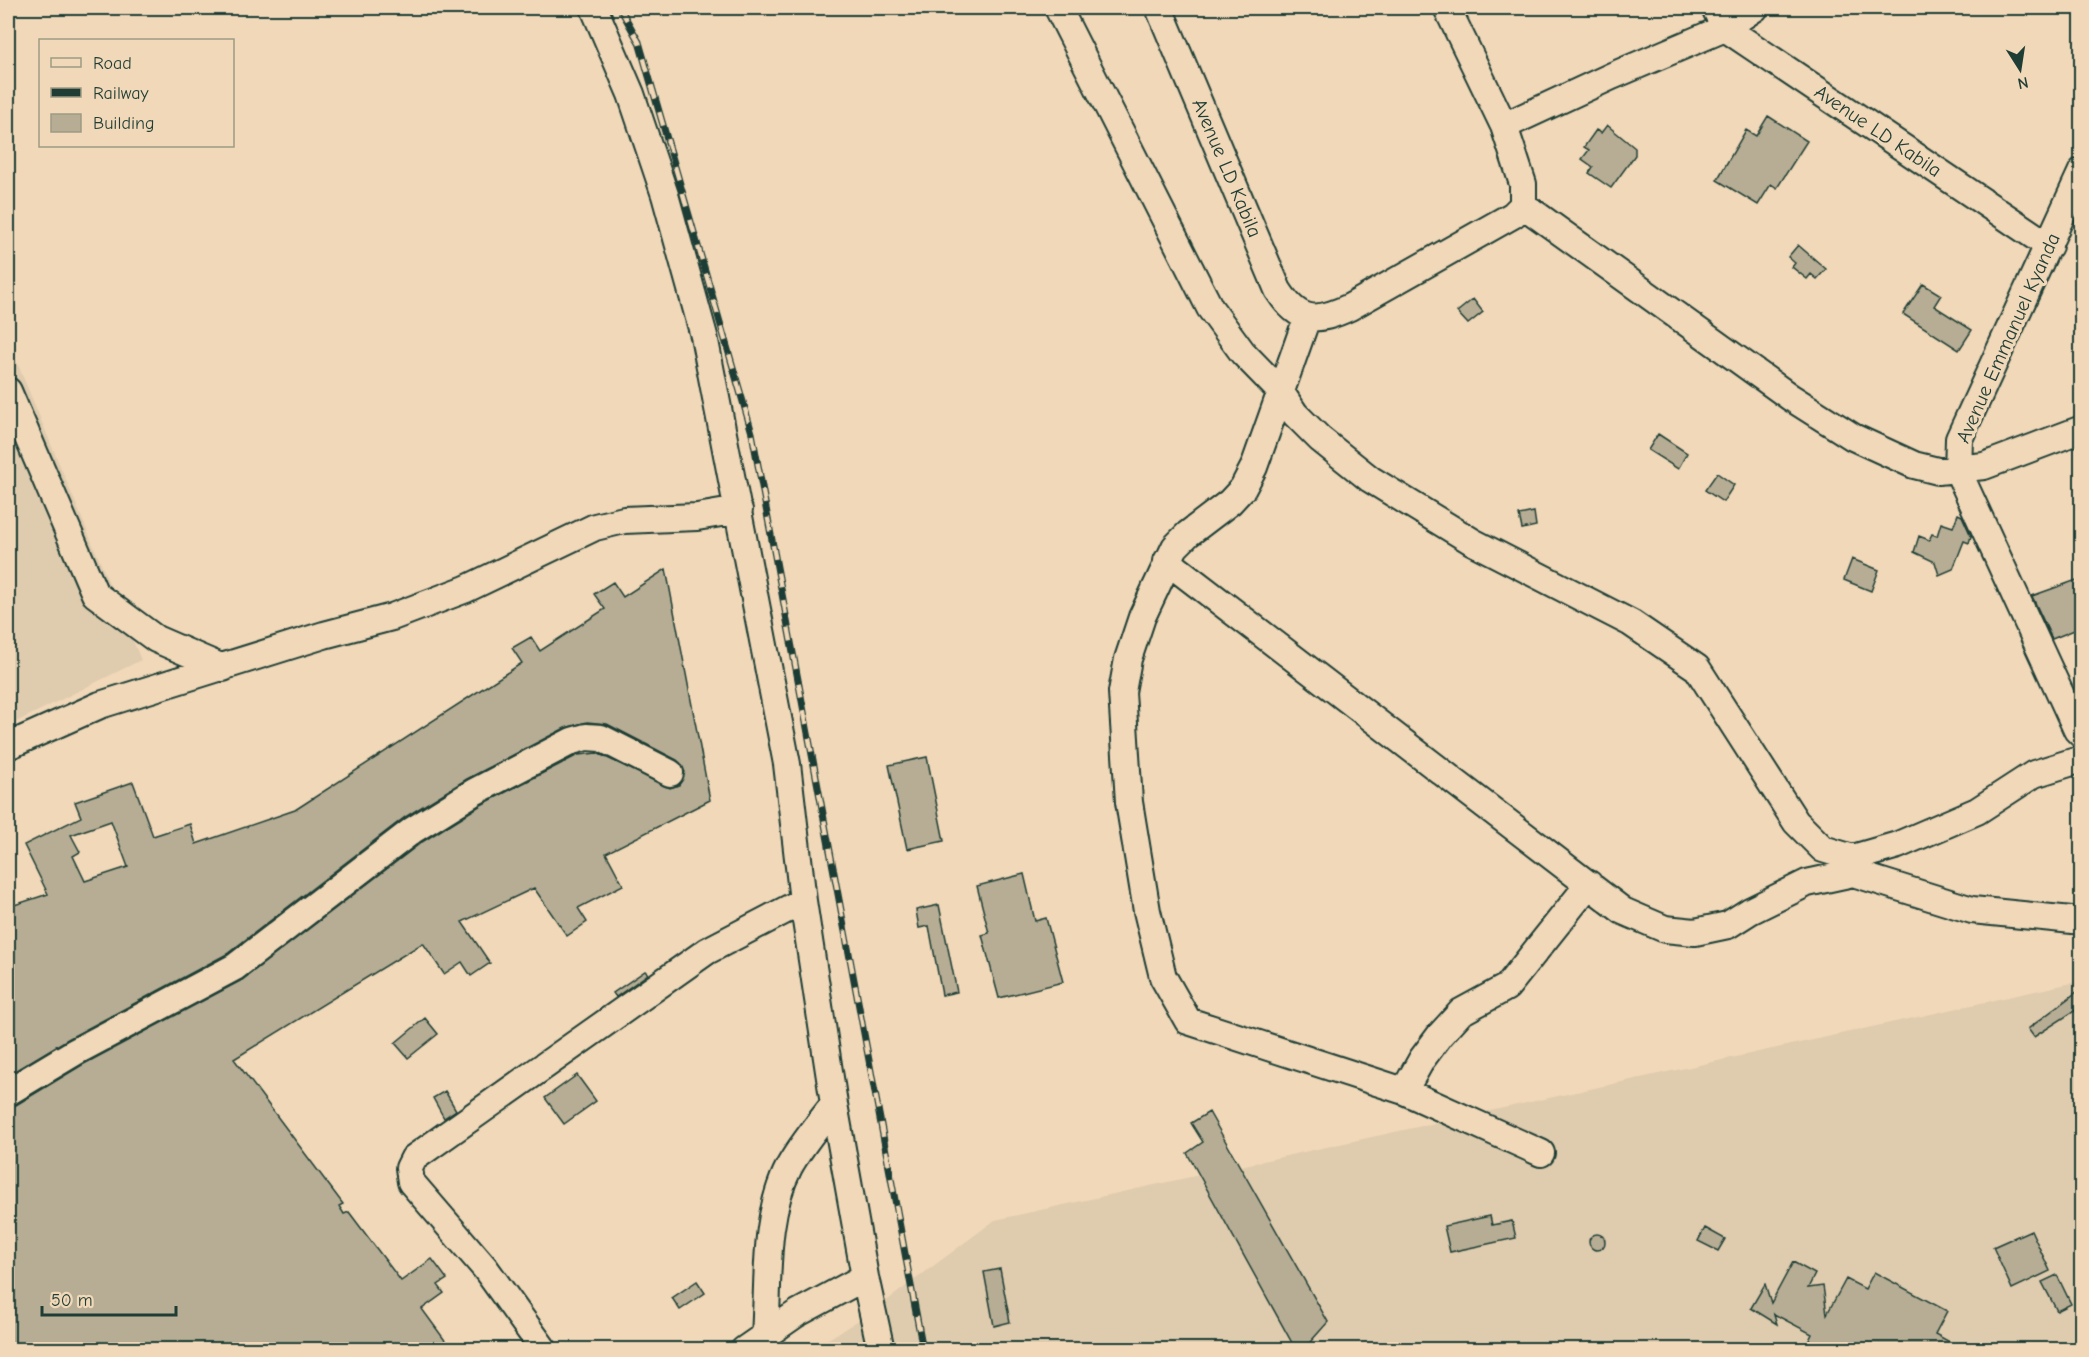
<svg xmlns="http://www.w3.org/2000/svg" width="2089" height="1357" viewBox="0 0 2089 1357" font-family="'Comic Neue',sans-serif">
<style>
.built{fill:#dfcbae}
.building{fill:#b6ad94;stroke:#1f3d34;stroke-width:1.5;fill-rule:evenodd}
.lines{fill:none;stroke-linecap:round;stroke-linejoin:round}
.minor-casing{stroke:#1f3d34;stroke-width:30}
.minor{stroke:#f1d8b9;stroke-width:26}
.rail-casing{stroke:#1f3d34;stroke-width:7}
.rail{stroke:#f1d8b9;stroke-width:4.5;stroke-dasharray:14;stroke-linecap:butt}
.labels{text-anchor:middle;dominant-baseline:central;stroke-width:6;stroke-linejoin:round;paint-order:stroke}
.street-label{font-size:20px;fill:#1f3d34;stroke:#f1d8b9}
</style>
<rect width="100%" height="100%" fill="#f1d8b9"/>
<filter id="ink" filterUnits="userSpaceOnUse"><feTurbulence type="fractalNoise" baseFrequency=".0167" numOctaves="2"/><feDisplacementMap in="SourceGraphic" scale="12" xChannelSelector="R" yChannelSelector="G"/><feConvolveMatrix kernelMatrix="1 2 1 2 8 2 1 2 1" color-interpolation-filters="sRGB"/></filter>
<g filter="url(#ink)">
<path class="built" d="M 8,341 L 141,660 L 8,726 Z
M 2081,981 L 2081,1349 L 811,1350 L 873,1311 L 995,1220 Z"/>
<path class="building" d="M 1768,116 L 1807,141 L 1777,188 L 1771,184 L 1758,205 L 1717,180 L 1746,130 L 1756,136 Z
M 1607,125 L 1635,148 L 1635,155 L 1611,188 L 1589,173 L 1593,167 L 1582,159 L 1589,150 L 1584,147 L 1596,130 L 1601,133 Z
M 1798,245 L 1826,269 L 1817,279 L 1811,274 L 1807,279 L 1792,267 L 1795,263 L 1788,257 Z
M 1923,284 L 1941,295 L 1934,306 L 1972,330 L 1959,350 L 1903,314 Z
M 1473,299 L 1483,312 L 1468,324 L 1457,312 Z
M 1658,434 L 1687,453 L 1678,469 L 1648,450 Z
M 1717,473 L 1734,485 L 1723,502 L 1705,490 Z
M 1534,512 L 1536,526 L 1522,529 L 1519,515 Z
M 1958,514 L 1962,516 L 1971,536 L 1969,543 L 1964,541 L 1953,569 L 1939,575 L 1935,562 L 1914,552 L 1919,536 L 1929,540 L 1932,534 L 1937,536 L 1941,523 L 1953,527 Z
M 1852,559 L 1879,570 L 1871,591 L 1844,580 Z
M 666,569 L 710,800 L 606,853 L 623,885 L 578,908 L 587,922 L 567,936 L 534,888 L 462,922 L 490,963 L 471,976 L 462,962 L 444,974 L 423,943 L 234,1059 L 343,1204 L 339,1206 L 344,1214 L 349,1212 L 401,1281 L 432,1259 L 447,1279 L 438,1285 L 444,1293 L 422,1309 L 452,1350 L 8,1350 L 8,1107 L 16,1105 L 82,1065 L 242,980 L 422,842 L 481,805 L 578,755 L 597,753 L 670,788 L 679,785 L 685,772 L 677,760 L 607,724 L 587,722 L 565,728 L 467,779 L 405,817 L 227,954 L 68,1039 L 8,1075 L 8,907 L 48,894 L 24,845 L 81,817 L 75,802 L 133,782 L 153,836 L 190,824 L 196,844 L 295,810 L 522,663 L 512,648 L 531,637 L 540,651 L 605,609 L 594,594 L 613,582 L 623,597 ZM 111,821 L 128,867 L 85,881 L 73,856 L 80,852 L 71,835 Z
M 2082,578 L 2082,627 L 2052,639 L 2032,596 Z
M 927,757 L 944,841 L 907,849 L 889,765 Z
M 1024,874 L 1035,921 L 1046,918 L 1063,982 L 999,998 L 982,935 L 989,933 L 977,886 Z
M 939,905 L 957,992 L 942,995 L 929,926 L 919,928 L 916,910 Z
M 645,971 L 648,974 L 616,997 L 613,993 Z
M 2082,988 L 2082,1006 L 2034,1037 L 2028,1029 Z
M 425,1018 L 438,1034 L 408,1058 L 395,1043 Z
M 577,1075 L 596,1101 L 564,1124 L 545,1098 Z
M 445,1091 L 456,1110 L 444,1118 L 433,1098 Z
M 1209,1112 L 1328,1322 L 1303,1350 L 1296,1350 L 1187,1153 L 1203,1142 L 1191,1123 Z
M 1490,1216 L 1492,1225 L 1512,1221 L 1516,1238 L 1450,1252 L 1444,1226 Z
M 1705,1228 L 1725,1239 L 1718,1251 L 1698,1241 Z
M 2031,1230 L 2050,1271 L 2012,1289 L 1993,1247 Z
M1589 1242a8 8 0 1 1 16 0a8 8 0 1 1-16 0Z
M 1793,1262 L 1815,1274 L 1808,1288 L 1823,1286 L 1827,1314 L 1846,1279 L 1865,1289 L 1874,1272 L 1947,1311 L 1935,1334 L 1964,1350 L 1804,1350 L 1812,1334 L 1774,1314 L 1777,1324 L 1751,1308 L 1765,1284 L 1771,1303 Z
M 1000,1269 L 1010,1322 L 994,1326 L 984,1272 Z
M 2057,1275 L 2071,1304 L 2057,1311 L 2042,1282 Z
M 697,1281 L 705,1293 L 680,1310 L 672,1298 Z"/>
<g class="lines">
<g class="minor-casing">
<path id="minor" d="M 594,8 L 631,94 L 665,195 L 704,336 L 787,764 L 803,901 L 834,1104 L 865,1277 L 881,1350
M 1058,8 L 1210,308 L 1243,353 L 1280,391 L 1295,414 L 1320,439 L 1370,479 L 1473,542 L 1631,623 L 1697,668 L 1796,822 L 1823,849 L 1853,858 L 1898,845 L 1977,811 L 2034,774 L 2082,759
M 1159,8 L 1278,290 C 1299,323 1316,323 1350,307 L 1513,215 L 1523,205 L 1523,184 L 1504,126 L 1612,76 L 1725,28 L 1755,8
M 1447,8 L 1504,126
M 1715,8 L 1725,28 L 2049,246
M 2082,171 L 1959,439 L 1958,471 L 2077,730 L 2082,735
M 1523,205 L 1790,397 L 1853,437 L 1914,465 L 1938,471 L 1984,466 L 2082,429
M 1307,318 L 1254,467 L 1243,488 L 1230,502 L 1188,534 L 1175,547 L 1142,617 L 1128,659 L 1122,692 L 1129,802 L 1147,911 L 1163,977 L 1188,1021 L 1404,1091 L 1541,1153
M 8,391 L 95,594 L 156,639 L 223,668
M 1167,561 L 1623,911 L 1665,929 L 1695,932 L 1728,925 L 1750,911 L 1807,883 L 1853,873 L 1972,910 L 2082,921
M 8,746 L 100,705 L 324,635 L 392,617 L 466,589 L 595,527 L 624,520 L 697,517 L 739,510
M 1404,1091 L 1422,1059 L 1440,1035 L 1461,1012 L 1507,987 L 1589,884
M 8,1092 L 75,1052 L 235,967 L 413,830 L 474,792 L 572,741 L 586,737 L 601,738 L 670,773
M 765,1335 C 769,1281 763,1217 789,1167 C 801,1145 819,1124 834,1104
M 544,1350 L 485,1268 L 411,1182 L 409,1168 L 414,1158 L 707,951 L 803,901
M 744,1350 L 796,1314 L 865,1277"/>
</g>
<use href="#minor" class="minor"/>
<g class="rail-casing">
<path id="rail" d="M 620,8 L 639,42 L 752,433 L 923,1350"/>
</g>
<use href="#rail" class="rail"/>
</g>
</g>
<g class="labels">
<g class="street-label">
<text transform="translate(1878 131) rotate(34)">Avenue LD Kabila</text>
<text transform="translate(1227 168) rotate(67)">Avenue LD Kabila</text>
<text transform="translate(2008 338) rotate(-66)">Avenue Emmanuel Kyanda</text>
</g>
</g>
<rect width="2089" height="1357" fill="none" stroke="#f1d8b9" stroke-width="30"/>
<rect x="15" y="15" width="2059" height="1327" fill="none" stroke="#1f3d34" stroke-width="2" filter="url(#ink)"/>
<rect x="39" y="39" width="195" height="108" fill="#f1d8b9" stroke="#9d9a84" stroke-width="1.5"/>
<rect x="51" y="58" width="30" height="9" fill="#f1d8b9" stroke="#9d9a84" stroke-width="1.5"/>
<text x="93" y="69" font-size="18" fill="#1f3d34">Road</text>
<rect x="51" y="88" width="30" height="9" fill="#1f3d34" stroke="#9d9a84" stroke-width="1.5"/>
<text x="93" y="99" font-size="18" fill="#1f3d34">Railway</text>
<rect x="51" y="114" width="30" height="18" fill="#b6ad94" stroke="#9d9a84" stroke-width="1.5"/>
<text x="93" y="129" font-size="18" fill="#1f3d34">Building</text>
<g transform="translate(2020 69) rotate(168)" stroke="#f1d8b9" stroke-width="4.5" paint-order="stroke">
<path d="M0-4.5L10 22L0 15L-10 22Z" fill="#1f3d34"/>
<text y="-9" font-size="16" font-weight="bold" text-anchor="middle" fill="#1f3d34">N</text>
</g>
<path d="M42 1306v9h134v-9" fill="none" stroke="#1f3d34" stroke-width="3"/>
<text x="51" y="1306" font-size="18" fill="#1f3d34" stroke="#f1d8b9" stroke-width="4.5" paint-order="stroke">50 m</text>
</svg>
